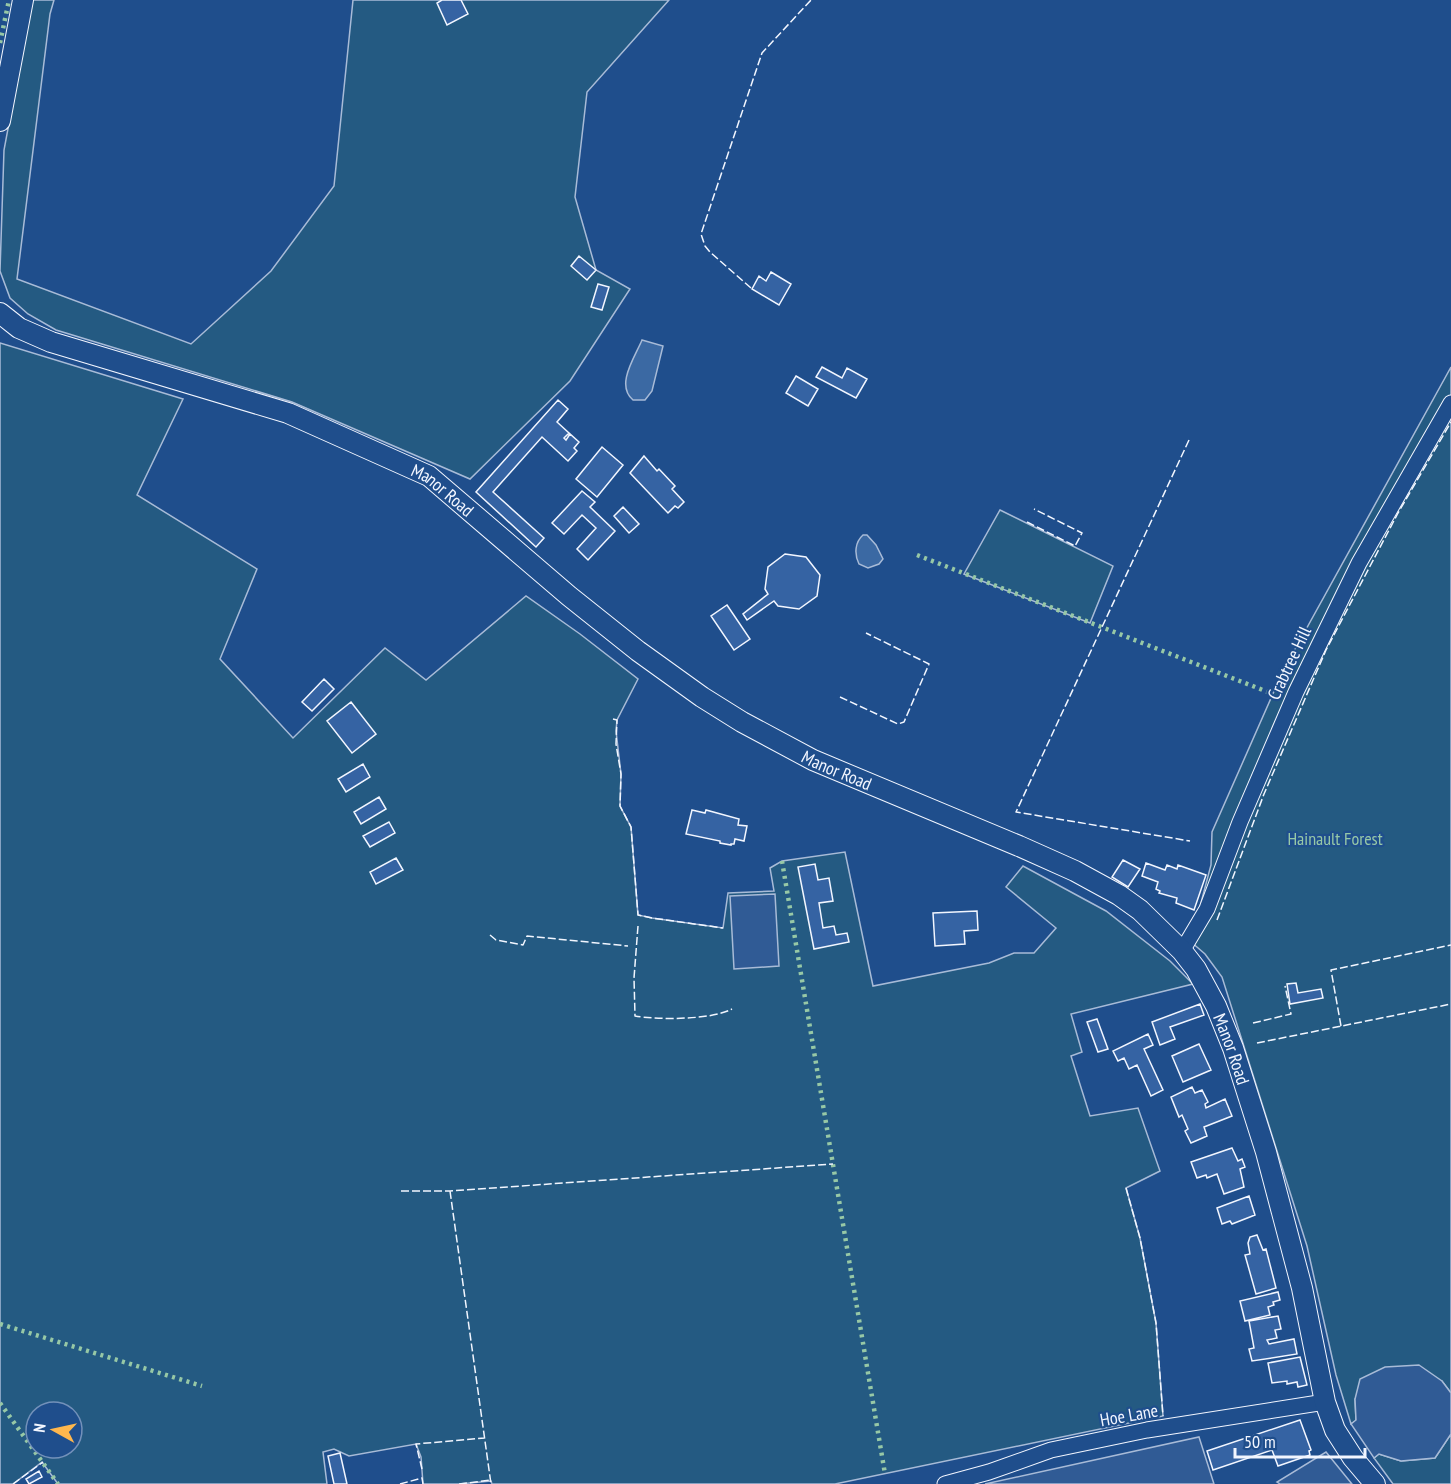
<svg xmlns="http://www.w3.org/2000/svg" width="1451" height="1484" viewBox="0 0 1451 1484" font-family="'PT Sans Narrow',sans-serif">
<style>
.green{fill:#245a82;stroke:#a8bbd7;stroke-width:1.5;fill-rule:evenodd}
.parking{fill:#305b95;stroke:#a8bbd7;stroke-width:1.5}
.water{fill:#3b69a3;stroke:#a8bbd7;stroke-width:1.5}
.building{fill:#3563a3;stroke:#f2f6ff;stroke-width:1.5}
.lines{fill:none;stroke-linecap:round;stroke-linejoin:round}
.minor-casing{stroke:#f2f6ff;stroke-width:17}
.tertiary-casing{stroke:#f2f6ff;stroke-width:22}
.minor{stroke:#1f4e8c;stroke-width:15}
.tertiary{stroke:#1f4e8c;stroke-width:20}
.hedge{stroke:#97c8a6;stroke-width:4.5;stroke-dasharray:3 4.5;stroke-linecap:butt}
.fence{stroke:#f2f6ff;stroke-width:1.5;stroke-dasharray:8 3;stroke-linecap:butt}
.labels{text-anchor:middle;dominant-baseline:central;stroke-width:4.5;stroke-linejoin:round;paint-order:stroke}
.street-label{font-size:18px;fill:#f2f6ff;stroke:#1f4e8c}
.park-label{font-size:18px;fill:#97c8a6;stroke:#1f4e8c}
</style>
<rect width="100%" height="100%" fill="#1f4e8c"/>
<path class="green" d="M 32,0 L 54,0 L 50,14 L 17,279 L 191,344 L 271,271 L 334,186 L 353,0 L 669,0 L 587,92 L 575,197 L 596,270 L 630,289 L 570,381 L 470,479 L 292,402 L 56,330 L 28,314 L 10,298 L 0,271 L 4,150 Z
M 0,343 L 183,399 L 137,495 L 257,569 L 220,659 L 293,738 L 385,648 L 426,680 L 526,596 L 580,634 L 638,679 L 617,720 L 616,731 L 621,774 L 620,806 L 631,827 L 638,915 L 652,918 L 723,928 L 728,893 L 774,891 L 770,868 L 782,861 L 845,852 L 873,986 L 989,963 L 1014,953 L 1034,953 L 1056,928 L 1006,887 L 1023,866 L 1106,911 L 1170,961 L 1193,984 L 1071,1014 L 1082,1052 L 1071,1056 L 1090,1116 L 1138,1108 L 1160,1171 L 1126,1188 L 1140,1238 L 1156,1323 L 1163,1416 L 835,1484 L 492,1484 L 491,1481 L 459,1484 L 423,1484 L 421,1457 L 416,1444 L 349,1456 L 334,1449 L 323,1452 L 327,1484 L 58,1484 L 42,1462 L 13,1484 L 0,1484 ZM 36,1412 L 72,1412 L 72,1448 L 36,1448 Z
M 1451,367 L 1451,1393 L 1442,1381 L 1355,1399 L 1356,1421 L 1351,1424 L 1336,1375 L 1307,1246 L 1222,977 L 1205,954 L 1183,935 L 1198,914 L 1211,865 L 1212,832 L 1283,671 Z
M 1000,510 L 1113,566 L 1090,623 L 964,574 Z
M 1451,1434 L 1451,1484 L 1393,1484 L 1374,1458 L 1379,1454 L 1401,1461 L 1435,1458 Z"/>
<path class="parking" d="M 775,894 L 779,966 L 734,969 L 730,896 Z
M 1419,1365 L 1442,1381 L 1451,1393 L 1451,1434 L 1435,1458 L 1401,1461 L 1379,1454 L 1374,1458 L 1351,1424 L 1356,1420 L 1355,1399 L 1360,1379 L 1385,1367 Z
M 1199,1437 L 1214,1484 L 985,1484 Z
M 1326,1452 L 1352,1484 L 1280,1484 L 1277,1482 Z"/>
<path class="water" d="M 642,340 L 663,346 L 652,391 L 645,400 L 633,400 C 615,385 635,357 642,340 Z
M 863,535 L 867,535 L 876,545 L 883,559 L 879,564 L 868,568 L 859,564 C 854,554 855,542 863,535 Z"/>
<path class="building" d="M 442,0 L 461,0 L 468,14 L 447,25 L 437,3 Z
M 579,256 L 596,270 L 587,280 L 571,266 Z
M 771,272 L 791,284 L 779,305 L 752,289 L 759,276 L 766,281 Z
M 598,284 L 609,287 L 602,310 L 591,307 Z
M 822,367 L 842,378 L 847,368 L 867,379 L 856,398 L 816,377 Z
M 796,376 L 818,389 L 808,406 L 786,393 Z
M 558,400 L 568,409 L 557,422 L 569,433 L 564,438 L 566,440 L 570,434 L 579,442 L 574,448 L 577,451 L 568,461 L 542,437 L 493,492 L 544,538 L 536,547 L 476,492 Z
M 602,447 L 623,465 L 597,497 L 576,479 Z
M 644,456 L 657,471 L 659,469 L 675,486 L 672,489 L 684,502 L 678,508 L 675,506 L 668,513 L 630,473 Z
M 582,491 L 595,502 L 590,507 L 615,531 L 588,560 L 577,549 L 596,528 L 582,515 L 564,534 L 552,523 Z
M 623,507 L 639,524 L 629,533 L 614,516 Z
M 785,554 L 806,557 L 820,575 L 817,596 L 799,609 L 778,606 L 774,601 L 747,620 L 743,614 L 768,594 L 765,589 L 768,567 Z
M 727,605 L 750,639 L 734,650 L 711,616 Z
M 324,679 L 334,689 L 312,711 L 302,702 Z
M 351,702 L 376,734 L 352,753 L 327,721 Z
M 363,764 L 370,777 L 346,792 L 338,779 Z
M 379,797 L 386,809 L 361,824 L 354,812 Z
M 692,810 L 705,813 L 706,810 L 739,819 L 738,825 L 747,826 L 744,841 L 735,839 L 734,844 L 731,844 L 731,845 L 720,843 L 720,841 L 686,834 Z
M 389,822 L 395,833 L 370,847 L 363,836 Z
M 396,858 L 403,870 L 376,884 L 370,872 Z
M 1123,860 L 1140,869 L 1128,887 L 1112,877 Z
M 1146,863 L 1165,870 L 1167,865 L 1177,869 L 1178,865 L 1206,875 L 1194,910 L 1176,903 L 1177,898 L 1159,893 L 1160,891 L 1156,889 L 1158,882 L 1142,876 Z
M 815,864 L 818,880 L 829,878 L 833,901 L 819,903 L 823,928 L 834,926 L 836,935 L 847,933 L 849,942 L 814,949 L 798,867 Z
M 977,911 L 978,930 L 964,931 L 965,944 L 935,946 L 933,913 Z
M 1296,983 L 1298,993 L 1321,989 L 1323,998 L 1290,1004 L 1287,984 Z
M 1200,1004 L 1204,1015 L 1170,1027 L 1175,1039 L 1160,1045 L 1152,1022 Z
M 1097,1019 L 1108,1049 L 1098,1052 L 1087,1022 Z
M 1148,1034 L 1153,1045 L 1144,1049 L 1163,1090 L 1151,1096 L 1137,1065 L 1129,1069 L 1124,1058 L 1118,1061 L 1113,1051 Z
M 1199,1044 L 1211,1070 L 1183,1082 L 1172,1056 Z
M 1192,1087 L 1195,1093 L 1202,1090 L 1208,1102 L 1205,1104 L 1206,1108 L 1225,1099 L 1232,1116 L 1204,1127 L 1207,1136 L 1191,1143 L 1185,1131 L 1188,1129 L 1182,1115 L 1179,1117 L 1171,1097 Z
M 1232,1148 L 1238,1161 L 1242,1159 L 1245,1167 L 1240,1169 L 1244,1187 L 1224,1194 L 1217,1174 L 1207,1178 L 1206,1175 L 1197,1178 L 1191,1162 Z
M 1249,1196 L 1255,1215 L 1232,1224 L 1230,1221 L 1222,1224 L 1217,1208 Z
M 1257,1235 L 1263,1250 L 1266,1249 L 1276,1288 L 1256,1294 L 1245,1255 L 1250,1254 L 1248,1243 L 1250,1237 Z
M 1278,1292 L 1280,1300 L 1273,1302 L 1274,1305 L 1268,1307 L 1270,1315 L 1245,1321 L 1240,1301 Z
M 1278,1316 L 1281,1329 L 1275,1330 L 1277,1338 L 1267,1340 L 1269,1344 L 1294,1339 L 1297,1354 L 1252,1361 L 1249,1349 L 1254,1348 L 1249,1321 Z
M 1300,1357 L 1307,1385 L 1298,1387 L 1297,1382 L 1287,1384 L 1287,1381 L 1272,1383 L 1268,1363 Z
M 1300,1420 L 1311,1450 L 1309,1451 L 1310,1455 L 1278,1466 L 1272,1450 L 1213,1470 L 1207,1451 Z
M 340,1453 L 347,1484 L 334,1484 L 328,1456 Z
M 39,1471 L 42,1477 L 29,1484 L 26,1479 Z"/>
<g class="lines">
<g class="minor-casing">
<path id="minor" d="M 1182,951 L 1207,909 L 1240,822 L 1296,692 L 1359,563 L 1451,403
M 945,1484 L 989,1472 L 1051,1450 L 1147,1430 L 1325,1402"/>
</g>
<g class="tertiary-casing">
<g id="tertiary">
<path d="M 0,121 L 23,0"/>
<path id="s1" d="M 0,313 L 19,328 L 51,342 L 288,413 L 429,476 L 569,596 L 638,651 L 702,697 L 742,722 L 813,760 L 1019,846 L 1075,871 L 1119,895 L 1140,910 L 1182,951 L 1196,969 L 1216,1006 L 1233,1048 L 1266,1152 L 1302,1288 L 1325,1402 L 1335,1430 L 1353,1458 L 1375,1484"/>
</g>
</g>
<use href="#minor" class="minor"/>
<use href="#tertiary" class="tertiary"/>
<path class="hedge" d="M 0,43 L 9,0
M 917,555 L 1273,694
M 782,861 L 885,1474
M 0,1324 L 202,1386
M 0,1403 L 58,1484"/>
<path class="fence" d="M 751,288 L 710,252 L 705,246 L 701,234 L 762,53 L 811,0
M 1189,440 L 1016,812 L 1190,841
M 1027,522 L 1075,546 L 1082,533 L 1034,509
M 840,697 L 898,724 L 904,722 L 929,664 L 866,633
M 613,719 L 617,720 L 616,744 L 621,774 L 620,806 L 631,827 L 638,915 L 652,918 L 723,928
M 1217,920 L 1264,794 L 1326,650 L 1398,513 L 1451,422
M 638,926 L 634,978 L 635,1016 C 658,1020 712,1020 732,1009
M 490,935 L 496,940 L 523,945 L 527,936 L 628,946
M 1253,1023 L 1291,1014 L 1285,986
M 1341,1026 L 1331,970 L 1451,945
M 1257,1043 L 1451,1004
M 1126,1188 L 1140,1238 L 1156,1323 L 1163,1416
M 401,1191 L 450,1191 L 833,1164
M 450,1191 L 491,1484
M 422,1469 L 416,1444 L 485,1438
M 13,1484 L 43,1462
M 400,1484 L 422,1478 L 423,1484
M 459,1484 L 491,1480"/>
</g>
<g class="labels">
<g class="street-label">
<text stroke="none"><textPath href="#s1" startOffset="480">Manor Road</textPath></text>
<text transform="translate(1289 663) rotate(-65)">Crabtree Hill</text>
<text stroke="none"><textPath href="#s1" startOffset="966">Manor Road</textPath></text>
<text stroke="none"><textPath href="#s1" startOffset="1470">Manor Road</textPath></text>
<text transform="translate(1129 1415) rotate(-10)">Hoe Lane</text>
</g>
<g class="park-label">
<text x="1335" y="838">Hainault Forest</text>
</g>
</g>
<g transform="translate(54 1430) rotate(278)"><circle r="28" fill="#1f4e8c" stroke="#7391ba" stroke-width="1.5"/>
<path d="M0-4.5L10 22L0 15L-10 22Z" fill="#ffb74d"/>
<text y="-9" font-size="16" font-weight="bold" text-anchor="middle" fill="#f2f6ff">N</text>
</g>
<path d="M1235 1448v9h130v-9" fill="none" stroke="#f2f6ff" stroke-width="3"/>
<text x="1244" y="1448" font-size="18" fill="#f2f6ff" stroke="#1f4e8c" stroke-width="4.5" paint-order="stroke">50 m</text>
</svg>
